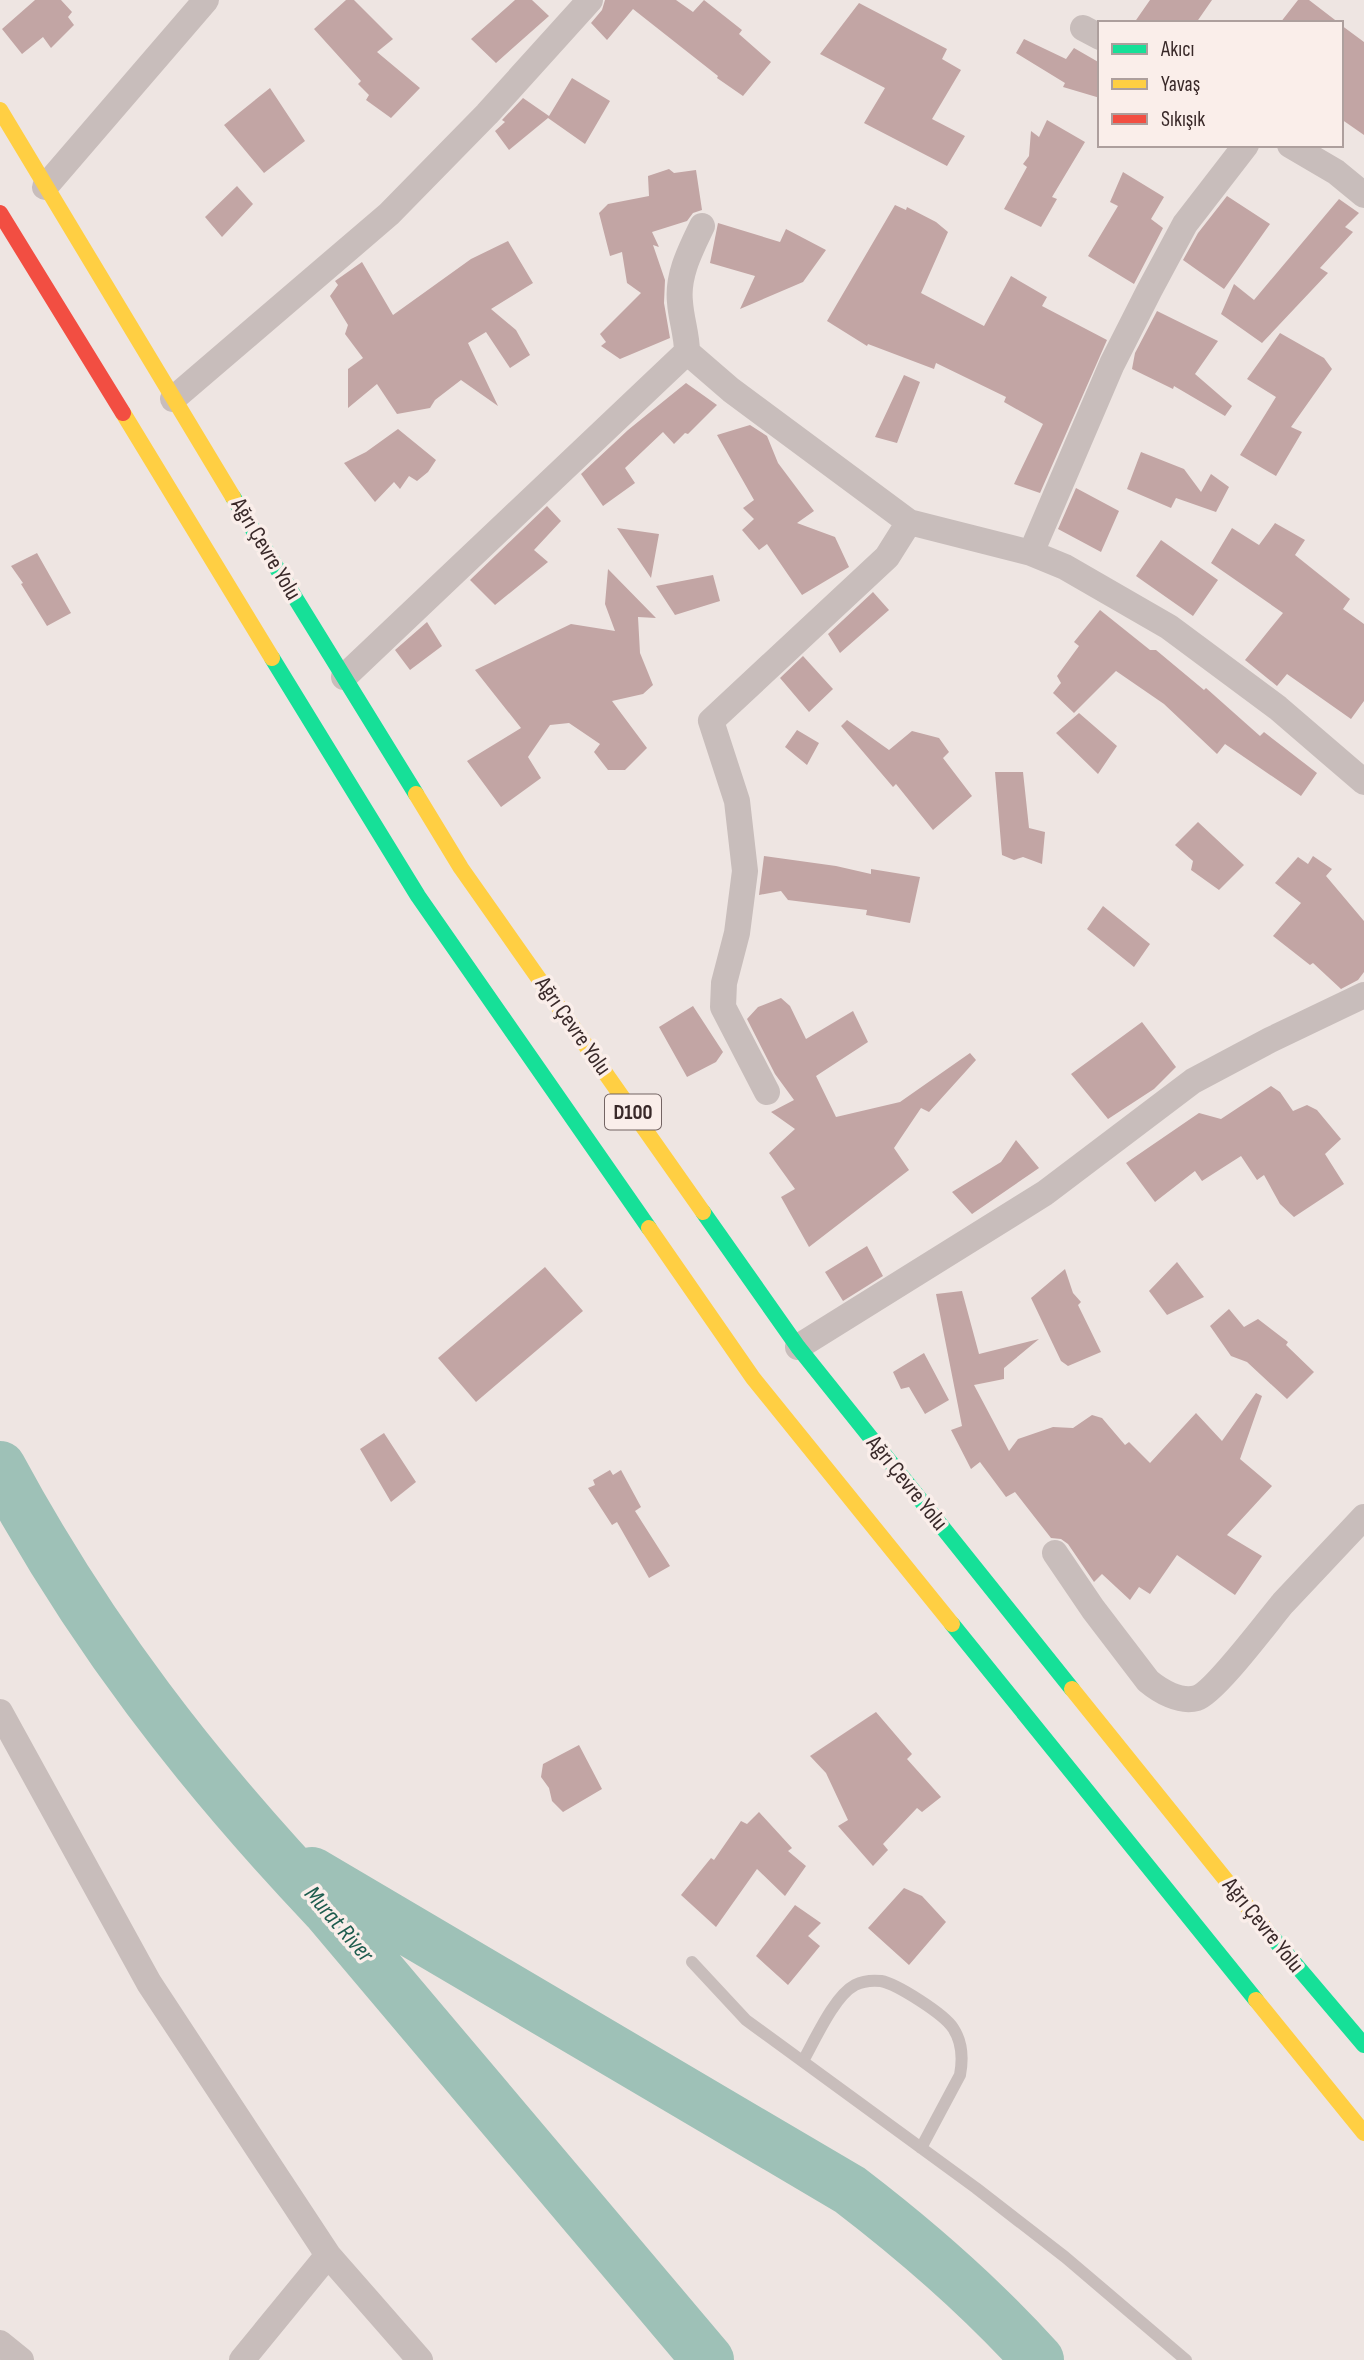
<svg xmlns="http://www.w3.org/2000/svg" width="1364" height="2360" viewBox="0 0 1364 2360" font-family="'Sofia Sans Condensed',sans-serif">
<style>
.lines{fill:none;stroke-linecap:round;stroke-linejoin:round}
.river{stroke:#9ec1b7;stroke-width:52}
.building{fill:#c2a5a4}
.lane{stroke:#c8bdbb;stroke-width:12}
.street{stroke:#c8bdbb;stroke-width:26}
.fast{stroke:#16e098;stroke-width:16}
.slow{stroke:#ffcf43;stroke-width:16}
.jam{stroke:#f24e42;stroke-width:16}
.labels{text-anchor:middle;dominant-baseline:central;stroke-width:7;stroke-linejoin:round;paint-order:stroke}
.shield{fill:#faeeea;stroke:#736463;stroke-width:2}
.shield-label{font-size:21px;font-weight:bold;fill:#392929}
.street-label{font-size:23px;fill:#392929;stroke:#faeeea}
.water-label{font-size:24px;font-style:italic;fill:#1d5c4e;stroke:#faeeea}
</style>
<rect width="100%" height="100%" fill="#eee5e2"/>
<g class="lines">
<path class="river" d="M 0,1467 C 90,1634 197,1772 327,1909 L 708,2360
M 312,1873 L 850,2190 C 918,2242 981,2297 1038,2360"/>
</g>
<path class="building" d="M 35,0 L 61,0 L 72,12 L 68,17 L 74,25 L 51,48 L 43,37 L 22,54 L 2,29 Z
M 346,0 L 354,0 L 393,39 L 377,52 L 420,88 L 391,118 L 366,100 L 369,95 L 358,84 L 361,81 L 314,29 Z
M 515,0 L 532,0 L 549,16 L 496,63 L 471,39 Z
M 605,0 L 676,0 L 693,12 L 704,0 L 742,30 L 739,34 L 771,62 L 743,96 L 717,78 L 718,76 L 633,9 L 607,40 L 591,23 L 602,10 Z
M 1150,0 L 1212,0 L 1196,23 L 1134,23 Z
M 1298,0 L 1309,0 L 1339,23 L 1280,23 Z
M 859,3 L 947,49 L 942,59 L 961,70 L 932,119 L 965,136 L 947,166 L 864,123 L 885,88 L 820,54 Z
M 1341,25 L 1364,42 L 1364,135 L 1341,119 Z
M 1024,39 L 1066,59 L 1074,48 L 1100,63 L 1100,98 L 1063,87 L 1065,83 L 1016,53 Z
M 572,78 L 610,101 L 585,144 L 548,118 L 509,150 L 495,131 L 505,122 L 502,120 L 523,98 L 549,116 Z
M 270,88 L 305,141 L 264,173 L 224,125 Z
M 1047,120 L 1085,142 L 1052,197 L 1057,199 L 1041,227 L 1004,209 L 1027,167 L 1023,164 L 1029,156 L 1031,131 L 1039,137 Z
M 669,169 L 674,173 L 696,170 L 702,210 L 693,213 L 687,221 L 652,232 L 659,247 L 653,245 L 665,280 L 664,303 L 670,338 L 620,359 L 601,346 L 606,342 L 600,334 L 641,293 L 627,283 L 622,252 L 610,256 L 599,213 L 608,204 L 649,196 L 648,176 Z
M 1123,172 L 1164,197 L 1151,219 L 1163,228 L 1134,284 L 1088,256 L 1118,206 L 1110,202 Z
M 237,186 L 253,204 L 222,237 L 205,217 Z
M 1227,196 L 1270,224 L 1224,289 L 1183,260 L 1198,233 Z
M 1339,199 L 1359,213 L 1345,227 L 1353,232 L 1320,268 L 1328,273 L 1262,343 L 1221,314 L 1234,284 L 1254,300 Z
M 895,205 L 906,210 L 907,207 L 936,222 L 948,232 L 921,293 L 984,326 L 1011,276 L 1047,297 L 1042,306 L 1107,340 L 1040,493 L 1014,484 L 1043,424 L 1004,402 L 1006,397 L 936,363 L 934,369 L 868,344 L 867,346 L 827,321 Z
M 718,223 L 780,242 L 786,229 L 826,250 L 803,282 L 740,309 L 755,276 L 710,263 Z
M 508,241 L 533,283 L 491,309 L 516,330 L 530,355 L 510,368 L 486,332 L 468,343 L 498,406 L 461,380 L 435,400 L 430,408 L 397,414 L 377,384 L 348,408 L 348,369 L 363,358 L 345,334 L 348,325 L 330,296 L 338,285 L 335,281 L 362,262 L 393,315 L 471,259 Z
M 1157,311 L 1218,341 L 1195,374 L 1232,406 L 1225,416 L 1174,386 L 1173,389 L 1132,369 L 1135,353 Z
M 1280,333 L 1324,358 L 1332,369 L 1291,427 L 1302,432 L 1276,476 L 1240,455 L 1276,397 L 1247,379 Z
M 904,375 L 920,382 L 897,443 L 875,437 Z
M 686,383 L 717,405 L 688,434 L 685,433 L 674,444 L 663,432 L 625,468 L 635,483 L 603,506 L 581,474 L 628,430 Z
M 750,425 L 767,436 L 778,463 L 814,511 L 797,523 L 835,537 L 849,567 L 802,595 L 767,544 L 759,550 L 742,530 L 754,519 L 743,508 L 754,500 L 717,435 Z
M 398,429 L 436,460 L 428,472 L 417,481 L 409,476 L 400,489 L 394,482 L 375,502 L 344,463 L 366,452 Z
M 1141,452 L 1184,469 L 1201,492 L 1211,474 L 1229,487 L 1216,512 L 1176,498 L 1171,508 L 1127,489 Z
M 1076,488 L 1119,511 L 1101,552 L 1058,529 Z
M 547,506 L 561,521 L 534,550 L 548,562 L 495,605 L 470,580 Z
M 1275,523 L 1305,540 L 1295,555 L 1350,599 L 1343,609 L 1364,624 L 1364,701 L 1351,719 L 1287,674 L 1277,686 L 1245,660 L 1283,613 L 1211,563 L 1232,528 L 1259,545 Z
M 617,528 L 659,534 L 651,578 Z
M 1161,540 L 1218,580 L 1193,616 L 1136,576 Z
M 37,553 L 71,613 L 47,626 L 21,584 L 23,583 L 11,566 Z
M 608,569 L 656,618 L 638,617 L 640,653 L 653,685 L 643,694 L 612,701 L 647,748 L 625,770 L 608,770 L 594,752 L 600,744 L 569,723 L 550,725 L 528,757 L 541,778 L 501,807 L 467,761 L 521,728 L 475,670 L 571,624 L 615,631 L 605,604 Z
M 713,575 L 720,601 L 675,615 L 656,586 Z
M 873,592 L 889,610 L 840,653 L 828,634 Z
M 1100,610 L 1150,650 L 1156,650 L 1204,690 L 1206,688 L 1260,736 L 1264,732 L 1317,773 L 1301,796 L 1225,744 L 1217,754 L 1164,704 L 1116,671 L 1074,713 L 1053,693 L 1061,683 L 1057,676 L 1079,646 L 1074,642 Z
M 427,622 L 442,646 L 410,670 L 395,650 Z
M 803,656 L 833,689 L 809,712 L 780,678 Z
M 1079,713 L 1117,746 L 1098,774 L 1056,733 Z
M 847,720 L 889,750 L 912,731 L 939,738 L 949,752 L 943,758 L 972,796 L 933,830 L 896,784 L 893,787 L 841,726 Z
M 797,730 L 819,743 L 807,765 L 785,747 Z
M 995,772 L 1023,772 L 1029,828 L 1045,832 L 1042,864 L 1023,857 L 1014,860 L 1002,855 Z
M 1198,822 L 1244,865 L 1219,890 L 1191,870 L 1193,861 L 1175,845 Z
M 764,856 L 836,866 L 871,874 L 871,869 L 920,877 L 910,923 L 866,915 L 867,910 L 788,900 L 781,891 L 759,895 Z
M 1313,856 L 1332,869 L 1326,876 L 1364,921 L 1364,972 L 1358,980 L 1341,989 L 1313,963 L 1310,965 L 1273,936 L 1301,903 L 1275,883 L 1298,857 L 1308,864 Z
M 1103,906 L 1150,944 L 1134,967 L 1087,929 Z
M 781,998 L 790,1006 L 806,1039 L 853,1011 L 868,1042 L 816,1076 L 836,1117 L 900,1102 L 970,1053 L 976,1060 L 929,1112 L 921,1108 L 894,1148 L 909,1170 L 809,1247 L 781,1197 L 795,1189 L 769,1153 L 795,1129 L 771,1112 L 794,1100 L 775,1074 L 747,1019 L 758,1007 Z
M 693,1006 L 723,1052 L 716,1062 L 687,1077 L 659,1027 Z
M 1142,1022 L 1176,1067 L 1154,1089 L 1108,1119 L 1071,1074 Z
M 1271,1086 L 1280,1092 L 1293,1111 L 1307,1105 L 1317,1110 L 1341,1139 L 1325,1154 L 1344,1184 L 1294,1217 L 1280,1204 L 1264,1175 L 1257,1180 L 1241,1156 L 1202,1181 L 1195,1171 L 1155,1202 L 1126,1163 L 1199,1113 L 1221,1119 Z
M 1016,1140 L 1039,1168 L 972,1214 L 952,1192 L 1001,1162 Z
M 867,1246 L 883,1276 L 843,1301 L 825,1272 Z
M 1177,1262 L 1204,1297 L 1167,1315 L 1149,1291 Z
M 545,1267 L 583,1311 L 476,1402 L 438,1358 Z
M 1065,1269 L 1073,1293 L 1081,1302 L 1078,1305 L 1101,1352 L 1068,1366 L 1061,1361 L 1031,1298 Z
M 962,1291 L 979,1354 L 1039,1339 L 1004,1368 L 1004,1379 L 974,1385 L 1009,1451 L 1018,1439 L 1053,1427 L 1073,1428 L 1092,1415 L 1102,1418 L 1125,1445 L 1129,1442 L 1150,1463 L 1196,1413 L 1222,1441 L 1256,1393 L 1262,1396 L 1240,1459 L 1272,1486 L 1227,1535 L 1262,1556 L 1235,1595 L 1177,1555 L 1150,1594 L 1139,1587 L 1130,1600 L 1102,1574 L 1094,1582 L 1068,1544 L 1061,1539 L 1051,1538 L 1015,1492 L 1006,1497 L 980,1462 L 971,1469 L 951,1430 L 962,1426 L 936,1294 Z
M 1229,1309 L 1244,1327 L 1258,1319 L 1288,1342 L 1286,1345 L 1314,1372 L 1287,1399 L 1247,1362 L 1231,1356 L 1210,1326 Z
M 924,1353 L 949,1400 L 925,1414 L 909,1387 L 901,1389 L 893,1372 Z
M 384,1433 L 416,1482 L 391,1502 L 360,1449 Z
M 610,1470 L 613,1475 L 621,1470 L 641,1507 L 635,1511 L 670,1566 L 649,1578 L 617,1522 L 612,1525 L 588,1488 L 595,1485 L 593,1480 Z
M 876,1712 L 912,1754 L 907,1759 L 941,1797 L 922,1812 L 917,1808 L 883,1844 L 888,1850 L 873,1866 L 838,1826 L 848,1820 L 826,1773 L 810,1756 Z
M 579,1745 L 602,1789 L 563,1812 L 552,1801 L 549,1788 L 541,1777 L 543,1764 Z
M 759,1812 L 792,1848 L 788,1851 L 806,1866 L 785,1896 L 757,1869 L 716,1927 L 681,1895 L 711,1858 L 714,1860 L 741,1821 L 747,1824 Z
M 904,1888 L 922,1896 L 946,1922 L 909,1965 L 868,1928 Z
M 795,1905 L 821,1923 L 808,1936 L 820,1946 L 788,1985 L 756,1956 Z"/>
<g class="lines">
<path class="lane" d="M 692,1962 L 746,2020 L 976,2188 L 1065,2257 L 1186,2360
M 803,2061 C 815,2040 834,1996 855,1985 C 863,1981 872,1980 881,1981 C 897,1984 944,2014 953,2028 C 963,2043 963,2059 960,2075 L 921,2148"/>
<path class="street" d="M 1083,28 L 1100,37
M 1290,145 L 1336,172 L 1364,195
M 45,187 L 206,0
M 702,226 C 691,249 677,275 680,302 C 681,319 687,335 687,352 L 731,390 L 909,522 L 1031,553 L 1065,567 L 1169,627 L 1278,708 L 1364,782
M 173,399 L 389,214 L 487,114 L 590,0
M 1031,553 L 1112,364 L 1149,291 L 1185,224 L 1246,145
M 344,677 L 687,352
M 767,1092 L 723,1007 L 724,983 L 737,933 L 745,871 L 737,801 L 711,721 L 887,557 L 909,522
M 798,1347 L 1045,1193 L 1193,1081 L 1270,1040 L 1364,995
M 1055,1553 L 1093,1609 L 1148,1681 C 1160,1691 1180,1703 1197,1698 C 1215,1692 1267,1622 1283,1603 C 1310,1574 1337,1546 1364,1517
M 0,1712 L 149,1983 L 328,2255 L 420,2360
M 0,2343 L 21,2360
M 242,2360 L 328,2255"/>
<path class="fast" d="M 233,497 L 416,794
M 272,658 L 418,896 L 649,1228
M 703,1212 L 798,1347 L 1072,1689
M 952,1624 L 1256,2000
M 1267,1931 L 1364,2045"/>
<path class="slow" d="M 0,110 L 233,497
M 123,413 L 272,658
M 416,794 L 461,868 L 703,1212
M 649,1228 L 753,1378 L 952,1624
M 1072,1689 L 1267,1931
M 1256,2000 L 1364,2133"/>
<path class="jam" d="M 0,213 L 123,413"/>
</g>
<g class="labels">
<rect class="shield" x="605" y="1094.5" width="56" height="35" rx="5"/>
<g class="shield-label">
<text x="633" y="1112">D100</text>
</g>
<g class="street-label">
<text transform="translate(266 549) rotate(59)">Ağrı Çevre Yolu</text>
<text transform="translate(573 1026) rotate(55)">Ağrı Çevre Yolu</text>
<text transform="translate(907 1483) rotate(51)">Ağrı Çevre Yolu</text>
<text transform="translate(1263 1925) rotate(51)">Ağrı Çevre Yolu</text>
</g>
<g class="water-label">
<text transform="translate(339 1924) rotate(49)">Murat River</text>
</g>
</g>
<rect x="1098" y="21" width="245" height="126" fill="#faeeea" stroke="#ad9f9d" stroke-width="2"/>
<rect x="1112" y="44" width="35" height="10" fill="#16e098" stroke="#ad9f9d" stroke-width="2"/>
<text x="1161" y="56" font-size="21" fill="#392929">Akıcı</text>
<rect x="1112" y="79" width="35" height="10" fill="#ffcf43" stroke="#ad9f9d" stroke-width="2"/>
<text x="1161" y="91" font-size="21" fill="#392929">Yavaş</text>
<rect x="1112" y="114" width="35" height="10" fill="#f24e42" stroke="#ad9f9d" stroke-width="2"/>
<text x="1161" y="126" font-size="21" fill="#392929">Sıkışık</text>
</svg>
